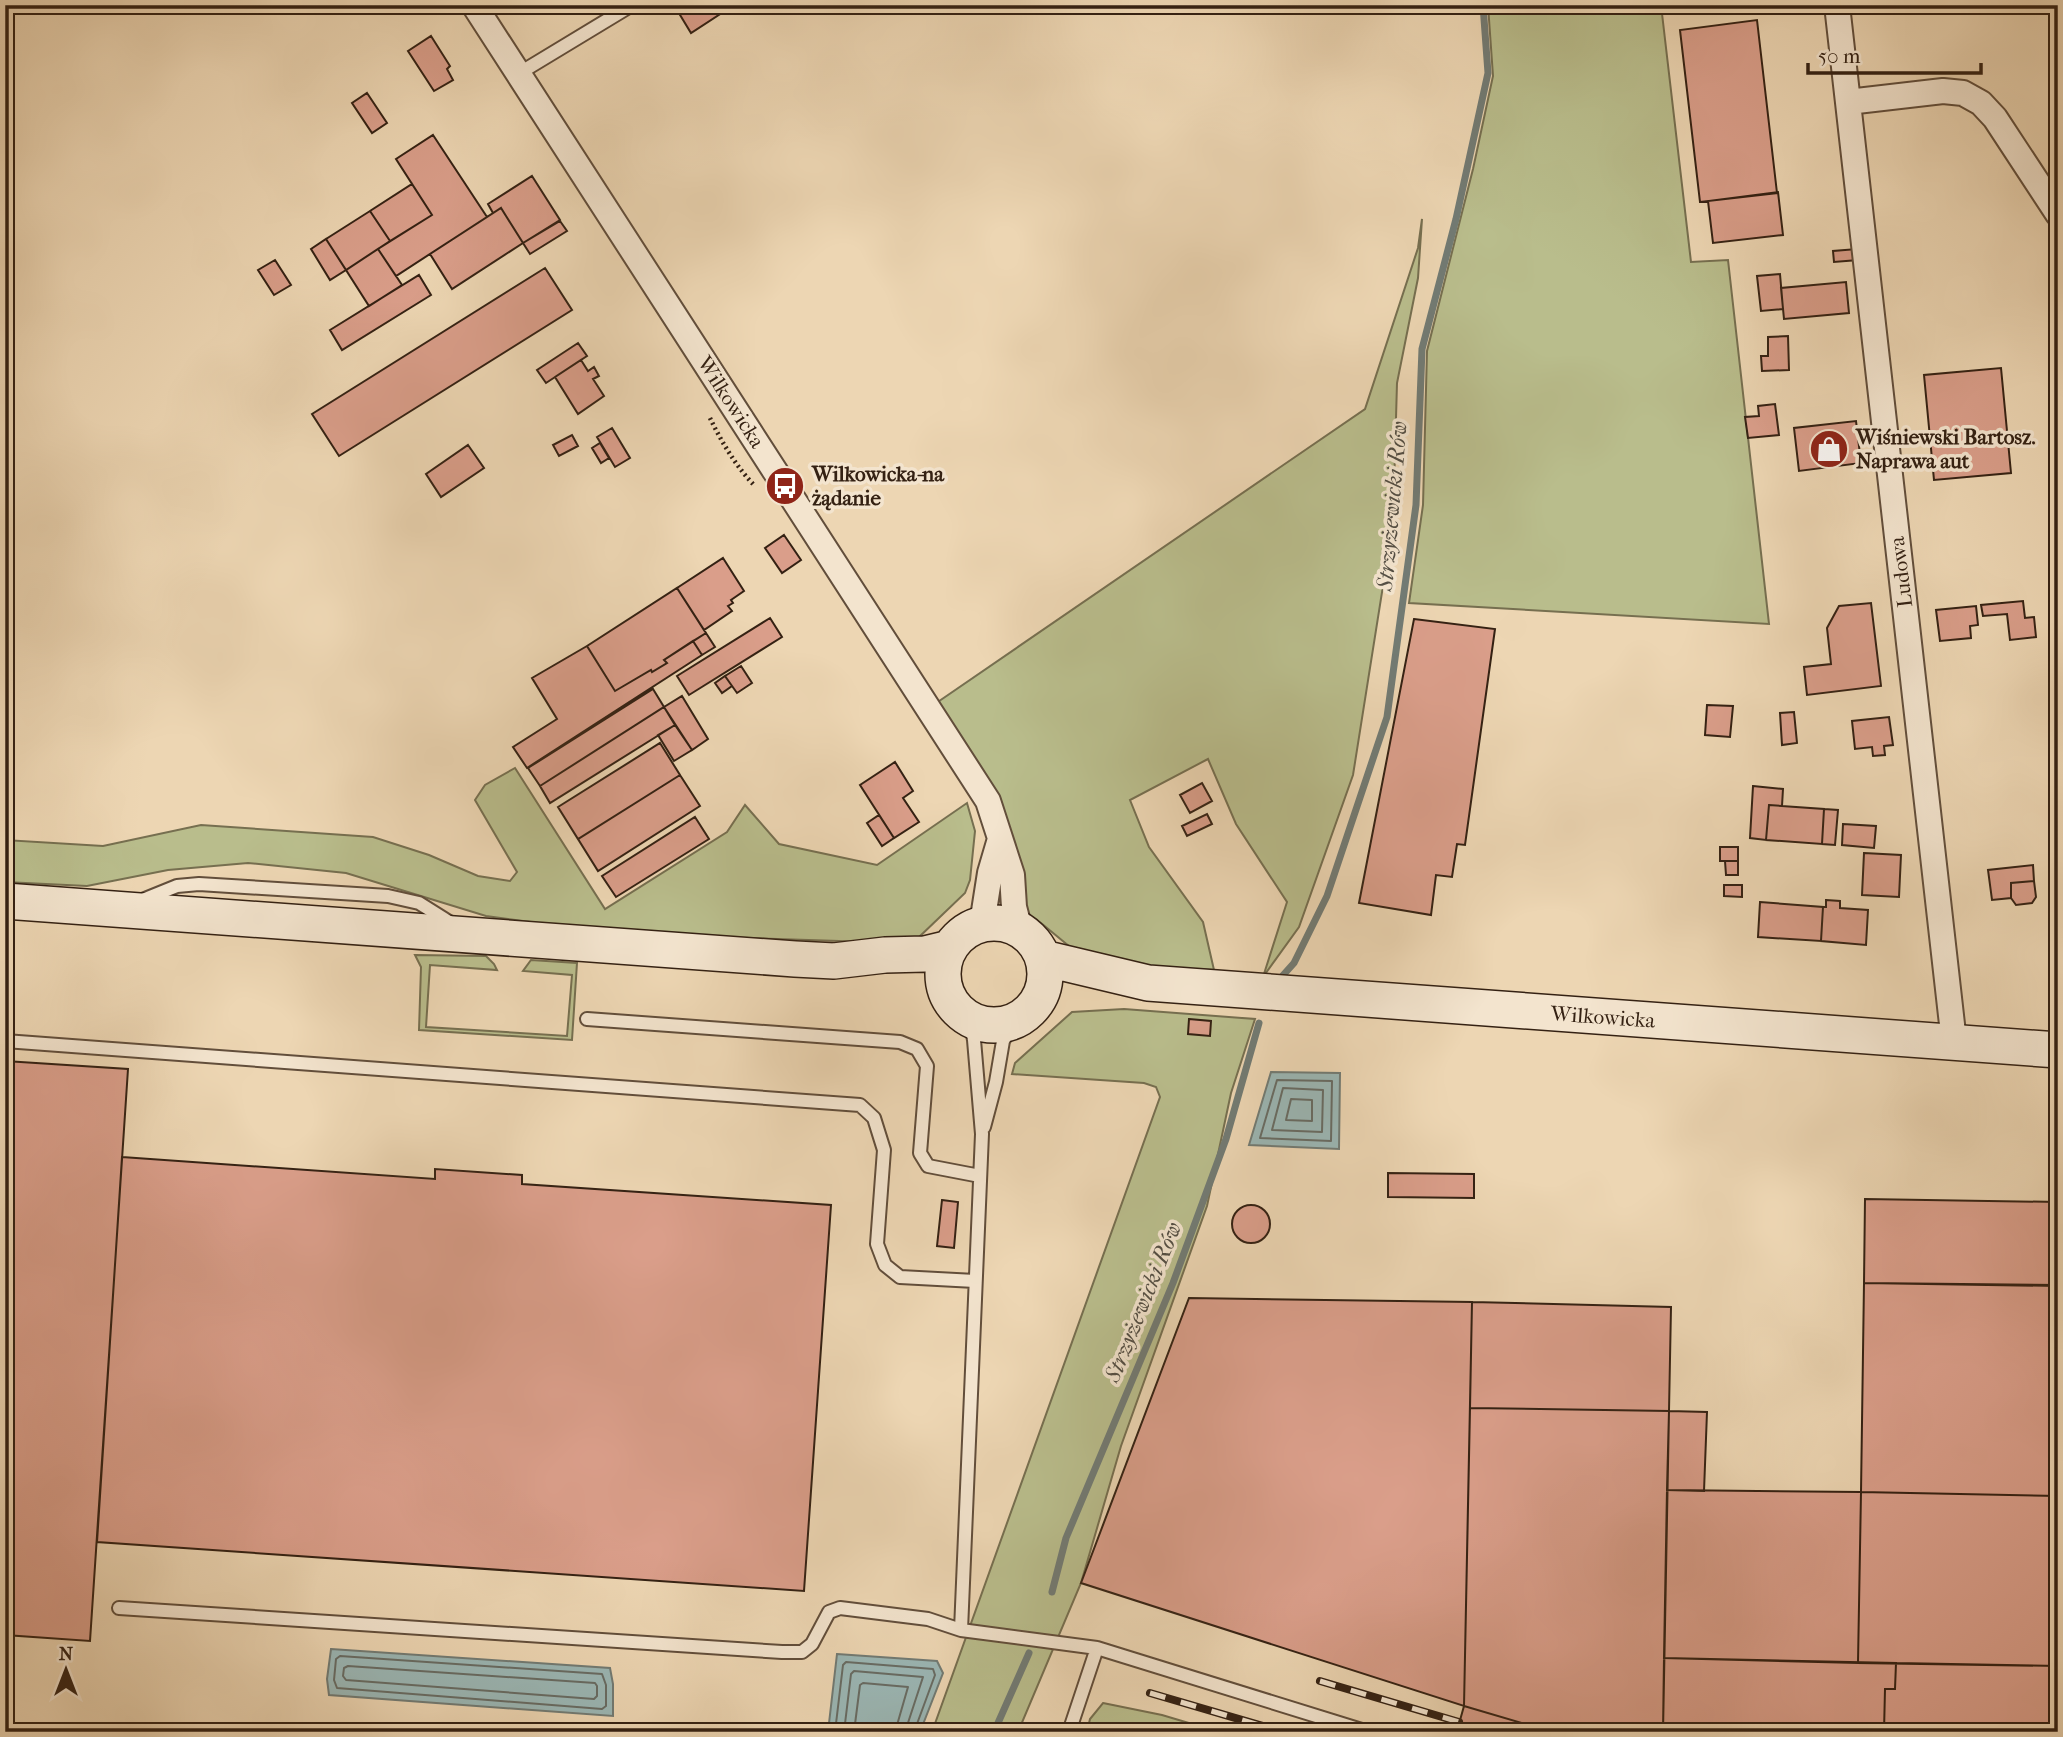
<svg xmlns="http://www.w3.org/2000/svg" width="2063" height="1737" viewBox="0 0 2063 1737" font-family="'IM FELL French Canon',serif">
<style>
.green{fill:#b9bd8c;stroke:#766f50;stroke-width:2}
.water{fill:#9bb7b5;stroke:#727b74;stroke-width:2}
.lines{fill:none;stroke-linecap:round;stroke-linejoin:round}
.shore{stroke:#686c64;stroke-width:2}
.stream{stroke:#727b74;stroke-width:7}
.building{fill:#da9e8a;stroke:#342113;stroke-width:2}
.lane-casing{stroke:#624e3b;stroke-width:16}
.street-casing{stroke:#624e3b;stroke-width:28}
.secondary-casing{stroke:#342113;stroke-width:38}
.path{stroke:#342113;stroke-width:4.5;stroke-dasharray:2 3.5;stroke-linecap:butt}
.lane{stroke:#f3e4ce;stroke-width:12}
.street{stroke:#f3e4ce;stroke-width:24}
.secondary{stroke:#f3e4ce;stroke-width:35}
.rail-casing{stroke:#342113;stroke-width:8}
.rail{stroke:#f3e4ce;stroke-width:5;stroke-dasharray:16;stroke-linecap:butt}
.labels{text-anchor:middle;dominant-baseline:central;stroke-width:7;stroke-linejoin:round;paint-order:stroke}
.street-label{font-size:21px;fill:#342113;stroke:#f3e4ce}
.poi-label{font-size:21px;font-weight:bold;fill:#342113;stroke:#f3e4ce;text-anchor:start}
.water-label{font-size:23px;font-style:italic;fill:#534e44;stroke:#f3e4ce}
</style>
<rect width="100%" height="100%" fill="#edd6b3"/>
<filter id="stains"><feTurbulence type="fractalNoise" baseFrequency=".00286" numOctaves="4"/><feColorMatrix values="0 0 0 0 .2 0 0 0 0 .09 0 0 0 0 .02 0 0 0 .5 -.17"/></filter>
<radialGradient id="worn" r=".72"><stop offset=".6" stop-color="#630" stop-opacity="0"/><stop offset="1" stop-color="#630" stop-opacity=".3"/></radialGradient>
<path class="green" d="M 1488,5 L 1661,5 L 1691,262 L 1728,260 L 1769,624 L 1409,603 L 1423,505 L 1427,351 L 1473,169 L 1493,76 Z
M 1422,219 L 1418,278 L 1397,383 L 1393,523 L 1353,775 L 1299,927 L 1263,977 L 1287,902 L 1236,824 L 1208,759 L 1130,800 L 1149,847 L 1203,922 L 1214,970 L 1124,966 L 1075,951 L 1041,923 L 1014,907 L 1012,874 L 929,708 L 1365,409 L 1418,248 Z
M 515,768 L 605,909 L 727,832 L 745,805 L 779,844 L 877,865 L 967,803 L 975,831 L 970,880 L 965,893 L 918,938 L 901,943 L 621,934 L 486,916 L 346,873 L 248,863 L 168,870 L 87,886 L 5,882 L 5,840 L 103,846 L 201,825 L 373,837 L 429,855 L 478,876 L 510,881 L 517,872 L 475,800 L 485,785 Z
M 415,955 L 486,956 L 494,964 L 497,970 L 430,965 L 426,1027 L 567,1036 L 572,975 L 523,971 L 531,960 L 577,963 L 572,1040 L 419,1030 L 421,967 Z
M 1124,1009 L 1255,1019 L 1231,1093 L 1207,1206 L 1121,1446 L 1081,1583 L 1018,1732 L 932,1732 L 1160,1097 L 1156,1087 L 1144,1083 L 1012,1074 L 1015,1063 L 1072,1012 Z
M 1103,1703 L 1162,1715 L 1219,1732 L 1087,1732 L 1090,1719 Z"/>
<path class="water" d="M 1271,1072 L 1340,1073 L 1339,1149 L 1249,1145 Z
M 331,1649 L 610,1668 L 613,1684 L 613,1716 L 329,1695 L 327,1679 Z
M 837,1654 L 937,1661 L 943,1673 L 920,1732 L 828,1732 Z"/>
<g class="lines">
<path class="shore" d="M 1277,1080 L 1332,1081 L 1331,1141 L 1260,1138 Z
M 1283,1088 L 1323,1090 L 1322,1132 L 1272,1130 Z
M 1291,1099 L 1312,1100 L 1312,1121 L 1286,1120 Z
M 340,1656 L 602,1674 L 606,1685 L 606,1706 L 602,1709 L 337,1688 L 334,1680 L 336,1659 Z
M 348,1666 L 595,1683 L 597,1686 L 597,1696 L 594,1699 L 346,1680 L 343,1676 L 344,1668 Z
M 835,1732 L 843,1665 L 846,1662 L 933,1669 L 935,1675 L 914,1732
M 844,1732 L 851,1674 L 854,1671 L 923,1677 L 905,1732
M 854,1732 L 860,1685 L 863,1683 L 908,1687 L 895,1732"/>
<path class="stream" d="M 1277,982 L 1294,963 L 1327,896 L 1387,717 L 1416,505 L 1422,349 L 1456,219 L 1488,73 L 1483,5
M 1052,1592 L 1066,1538 L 1173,1283 L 1226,1139 L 1259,1023
M 994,1732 L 1029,1653"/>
</g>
<path class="building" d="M 674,5 L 734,5 L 691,33 Z
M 1757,20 L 1777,193 L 1700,202 L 1680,30 Z
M 431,36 L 450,66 L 447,69 L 453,80 L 434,91 L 408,51 Z
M 367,93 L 387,123 L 372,133 L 352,103 Z
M 433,135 L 487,217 L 396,276 L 378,249 L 432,215 L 396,159 Z
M 532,176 L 560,220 L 523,243 L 501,208 L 493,213 L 488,204 Z
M 412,184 L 432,215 L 390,241 L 370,211 Z
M 1778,192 L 1783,235 L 1713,243 L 1708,201 Z
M 501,208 L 523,243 L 452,289 L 430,254 Z
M 370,211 L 390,241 L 346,270 L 326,239 Z
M 560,221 L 567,231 L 530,254 L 523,243 Z
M 326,239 L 346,270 L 330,280 L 311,249 Z
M 378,249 L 402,285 L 369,306 L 346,270 Z
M 1857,249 L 1858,260 L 1834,262 L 1833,251 Z
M 275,260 L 291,285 L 274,295 L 258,270 Z
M 545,268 L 572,310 L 339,456 L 312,414 Z
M 1780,274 L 1783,309 L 1761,311 L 1757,276 Z
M 419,275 L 431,295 L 342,350 L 330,330 Z
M 1846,282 L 1849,313 L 1784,319 L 1781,288 Z
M 1788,336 L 1789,370 L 1762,371 L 1761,356 L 1768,356 L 1768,337 Z
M 578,343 L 587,356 L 546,383 L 537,370 Z
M 581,360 L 588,371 L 594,367 L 599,376 L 593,379 L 604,396 L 578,414 L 555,377 Z
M 2001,368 L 2011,473 L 1934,480 L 1924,375 Z
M 1775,404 L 1779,435 L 1748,438 L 1745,417 L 1759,416 L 1758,406 Z
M 1856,421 L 1861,463 L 1799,471 L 1794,428 Z
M 612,428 L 630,458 L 615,467 L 597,437 Z
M 572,435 L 578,446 L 559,456 L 553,445 Z
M 600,443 L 609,458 L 601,463 L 592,448 Z
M 468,445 L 484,468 L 441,497 L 426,474 Z
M 784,535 L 801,560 L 782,573 L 765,548 Z
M 723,558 L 744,591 L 731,600 L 733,603 L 728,606 L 732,611 L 704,630 L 677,588 Z
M 677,588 L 706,633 L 664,660 L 667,663 L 652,672 L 651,670 L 615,691 L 587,646 Z
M 2023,601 L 2025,618 L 2034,617 L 2036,637 L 2010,640 L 2007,614 L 1983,616 L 1981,605 Z
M 1871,603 L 1881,686 L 1807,695 L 1804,667 L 1831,664 L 1827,628 L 1839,606 Z
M 1976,606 L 1978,625 L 1970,626 L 1971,638 L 1940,641 L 1936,610 Z
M 770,618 L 782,637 L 689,695 L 677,676 Z
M 1414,619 L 1495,629 L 1465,845 L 1457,844 L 1452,877 L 1436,875 L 1431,915 L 1359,903 Z
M 706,633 L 715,647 L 702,655 L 693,641 Z
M 693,641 L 702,655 L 527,768 L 513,747 L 557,719 L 532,678 L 587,646 L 615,691 L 651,670 L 652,672 L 667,663 L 664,660 Z
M 741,666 L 752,683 L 737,693 L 725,676 Z
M 725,676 L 732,686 L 722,693 L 715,683 Z
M 653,689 L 664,707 L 540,786 L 528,768 Z
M 682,696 L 708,739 L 692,750 L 664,707 Z
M 1707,705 L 1733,706 L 1730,737 L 1705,735 Z
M 664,707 L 675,725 L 550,803 L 540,786 Z
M 1794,712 L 1797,743 L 1782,745 L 1780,713 Z
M 1889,717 L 1893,745 L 1884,746 L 1885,755 L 1873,756 L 1872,747 L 1855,749 L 1852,721 Z
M 675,725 L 692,750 L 674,761 L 658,735 Z
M 660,743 L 680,775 L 578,839 L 558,807 Z
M 895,762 L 913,791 L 903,798 L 919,822 L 894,838 L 860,785 Z
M 680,775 L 700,806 L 598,871 L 578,839 Z
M 1202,783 L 1212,801 L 1190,813 L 1180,795 Z
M 1753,786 L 1783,789 L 1782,806 L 1769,805 L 1766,840 L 1750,838 Z
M 1769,805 L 1824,809 L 1822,844 L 1766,840 Z
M 1824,809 L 1838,810 L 1835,845 L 1822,844 Z
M 1207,814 L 1212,824 L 1187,836 L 1182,826 Z
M 879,815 L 894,838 L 882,846 L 867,823 Z
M 695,817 L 709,839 L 616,897 L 602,876 Z
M 1843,824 L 1876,826 L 1874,848 L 1842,845 Z
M 1720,847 L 1738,847 L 1738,861 L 1720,861 Z
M 1864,853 L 1901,855 L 1899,897 L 1862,895 Z
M 1725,861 L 1738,861 L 1738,875 L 1726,875 Z
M 2033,865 L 2034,881 L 2011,883 L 2011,898 L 1992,900 L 1988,870 Z
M 2034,881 L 2036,897 L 2032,903 L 2016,905 L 2011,898 L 2011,883 Z
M 1724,885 L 1742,885 L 1742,897 L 1724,896 Z
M 1826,900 L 1840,901 L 1840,908 L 1868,910 L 1866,945 L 1821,941 L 1823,907 L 1826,907 Z
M 1760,902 L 1823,907 L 1821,941 L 1758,937 Z
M 1189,1019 L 1211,1021 L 1210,1036 L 1188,1034 Z
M 5,1061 L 128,1069 L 90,1641 L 5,1635 Z
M 122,1157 L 435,1179 L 435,1169 L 522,1175 L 522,1184 L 831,1205 L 804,1591 L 97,1542 Z
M 1388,1173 L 1474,1174 L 1474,1198 L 1388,1197 Z
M 1865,1199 L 2058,1202 L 2058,1285 L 1864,1283 Z
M 942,1200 L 958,1202 L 954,1248 L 937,1246 Z
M1232 1224a19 19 0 1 1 38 0a19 19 0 1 1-38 0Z
M 1864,1283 L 2058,1286 L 2058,1496 L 1861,1492 Z
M 1189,1298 L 1472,1302 L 1464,1706 L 1081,1583 Z
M 1472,1302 L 1671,1307 L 1669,1411 L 1470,1408 Z
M 1470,1408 L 1669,1411 L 1663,1732 L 1552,1732 L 1464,1706 Z
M 1669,1411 L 1707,1412 L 1704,1491 L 1667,1490 Z
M 1667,1490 L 1861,1492 L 1858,1663 L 1664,1658 Z
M 1861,1492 L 2058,1496 L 2058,1666 L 1858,1663 Z
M 1664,1658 L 1896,1663 L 1895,1689 L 1885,1689 L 1884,1732 L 1663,1732 Z
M 1896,1663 L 2058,1666 L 2058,1732 L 1884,1732 L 1885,1689 L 1895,1689 Z
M 1464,1706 L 1552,1732 L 1457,1731 Z"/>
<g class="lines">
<g class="lane-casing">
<path id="lane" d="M 518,74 L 632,5
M 140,901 L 177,886 L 199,884 L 388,896 L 419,903 L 454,925
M 587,1019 L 900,1042 L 917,1049 L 927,1066 L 920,1153 L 928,1166 L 980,1176
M 5,1041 L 860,1105 L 874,1118 L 884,1150 L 877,1244 L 885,1265 L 900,1277 L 975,1281
M 984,1127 L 996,1082 L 1003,1041 L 1015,1021
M 119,1608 L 782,1652 L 802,1652 L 812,1644 L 829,1612 L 840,1608 L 928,1619 L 961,1630 L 982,1134 L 974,1040 L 970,1019
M 961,1630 L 1097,1648
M 1069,1732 L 1097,1648 L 1368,1732"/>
</g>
<g class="street-casing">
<path id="street" d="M 474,5 L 988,801 L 1012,875 L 1014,907 L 1020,930
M 1837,5 L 1954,1042
M 1848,102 L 1943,91 L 1963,93 L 1981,103 L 1995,118 L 2058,214
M 982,924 L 990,873 L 1000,839"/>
</g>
<g class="secondary-casing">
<path id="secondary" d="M 5,901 L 795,959 L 834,961 L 885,955 L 925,954 L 950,948
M943 974a51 51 0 1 1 102 0a51 51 0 1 1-102 0Z
M 1043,958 L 1148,983 L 2058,1050"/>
</g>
<path class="path" d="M 710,418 C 721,441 737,468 755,486"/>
<use href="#lane" class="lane"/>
<use href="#street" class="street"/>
<use href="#secondary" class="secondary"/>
<g class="rail-casing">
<path id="rail" d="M 1320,1681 L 1459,1722
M 1150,1693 L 1283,1732"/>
</g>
<use href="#rail" class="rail"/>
</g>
<defs>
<g id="shop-disc" transform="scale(2.0125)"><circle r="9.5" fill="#8f2418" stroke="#f3e4ce"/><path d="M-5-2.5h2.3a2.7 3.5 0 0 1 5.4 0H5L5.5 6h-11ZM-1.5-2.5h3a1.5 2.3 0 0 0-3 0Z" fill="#fff"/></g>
<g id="bus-disc" transform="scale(2.0125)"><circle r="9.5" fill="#8f2418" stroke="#f3e4ce"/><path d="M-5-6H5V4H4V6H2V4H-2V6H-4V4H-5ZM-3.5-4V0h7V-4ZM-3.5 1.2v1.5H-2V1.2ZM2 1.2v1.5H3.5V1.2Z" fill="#fff"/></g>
</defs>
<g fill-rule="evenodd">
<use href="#shop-disc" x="1829" y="449"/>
<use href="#bus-disc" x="785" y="486"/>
</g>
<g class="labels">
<g class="street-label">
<text transform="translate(731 402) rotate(57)">Wilkowicka</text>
<text transform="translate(1901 572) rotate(-97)">Ludowa</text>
<text transform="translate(1603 1017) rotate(4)">Wilkowicka</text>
</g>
<g class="poi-label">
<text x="1856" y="437">Wiśniewski Bartosz.<tspan x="1856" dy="24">Naprawa aut</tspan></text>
<text x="812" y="474">Wilkowicka-na<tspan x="812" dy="24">żądanie</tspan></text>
</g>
<g class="water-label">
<text transform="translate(1392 506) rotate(-85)">Strzyżewicki Rów</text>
<text transform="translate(1143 1302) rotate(-68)">Strzyżewicki Rów</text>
</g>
</g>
<rect width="2063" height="1737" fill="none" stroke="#edd6b3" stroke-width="28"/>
<rect x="7" y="7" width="2049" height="1723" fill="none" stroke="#342113" stroke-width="3.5"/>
<rect x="14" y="14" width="2035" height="1709" fill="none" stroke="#342113" stroke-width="2"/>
<g transform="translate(66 1670)" stroke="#f3e4ce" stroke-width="5" paint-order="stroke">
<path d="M0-5L12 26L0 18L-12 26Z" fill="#342113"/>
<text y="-10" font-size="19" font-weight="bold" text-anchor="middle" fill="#342113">N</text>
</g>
<path d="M1808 63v10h173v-10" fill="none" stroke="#342113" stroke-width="3.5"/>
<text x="1818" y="63" font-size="21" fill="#342113" stroke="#f3e4ce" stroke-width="5" paint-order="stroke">50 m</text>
<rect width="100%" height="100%" filter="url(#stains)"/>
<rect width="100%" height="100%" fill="url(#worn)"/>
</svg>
